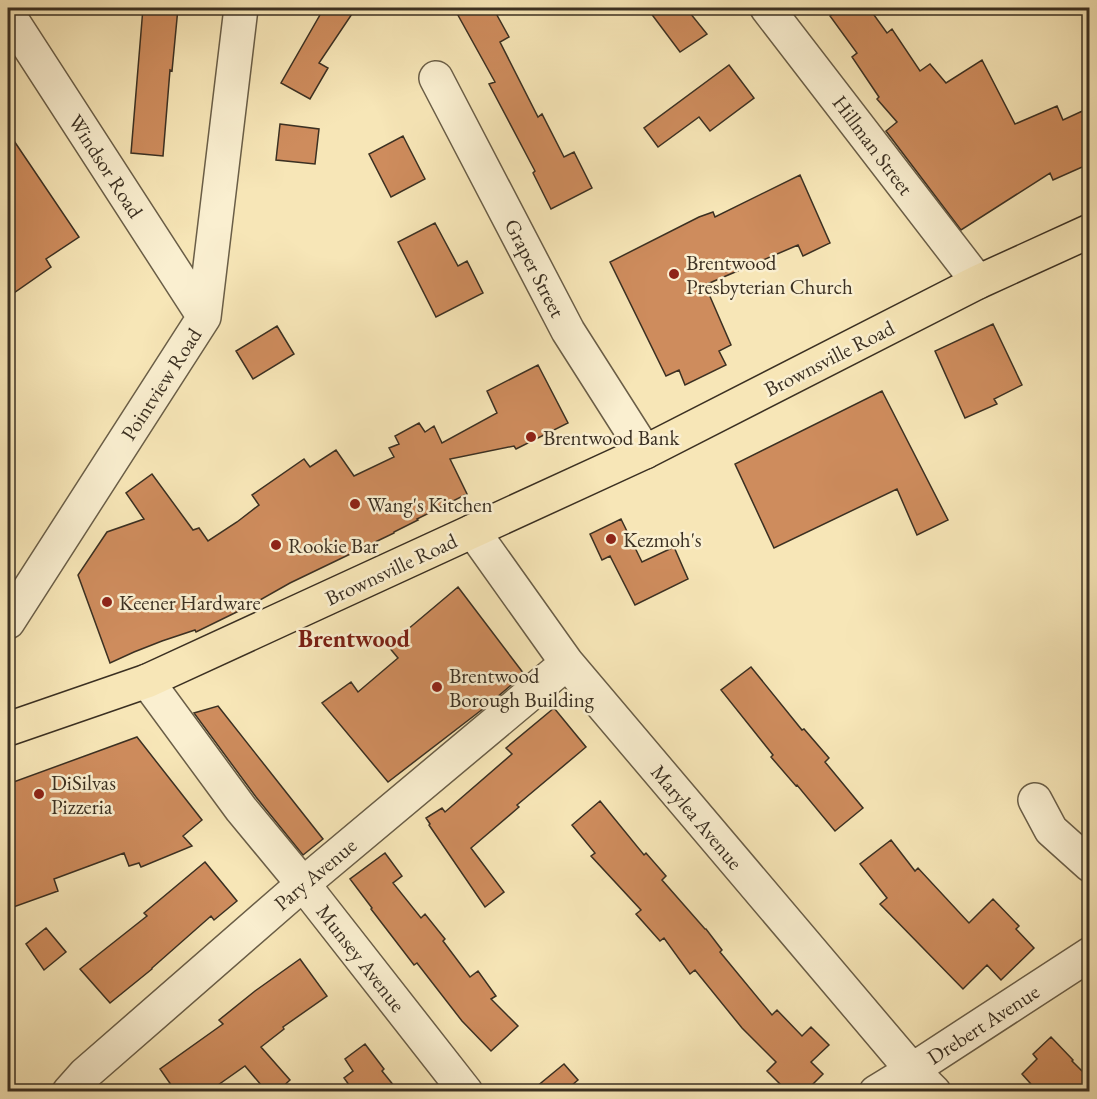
<svg xmlns="http://www.w3.org/2000/svg" width="1097" height="1099" viewBox="0 0 1097 1099" font-family="'EB Garamond',serif">
<style>
.building{fill:#ce8c5d;stroke:#3b3022;stroke-width:1.5}
.lines{fill:none;stroke-linecap:round;stroke-linejoin:round}
.minor-casing{stroke:#6a5e47;stroke-width:36}
.major-casing{stroke:#3b3022;stroke-width:36}
.minor{stroke:#faefd0;stroke-width:33}
.major{stroke:#f7e6b7;stroke-width:33}
.poi-dot{fill:#8f2418;stroke:#faefd0;stroke-width:2}
.labels{text-anchor:middle;dominant-baseline:central;stroke-width:5;stroke-linejoin:round;paint-order:stroke}
.street-label{font-size:21px;fill:#3b3022;stroke:#faefd0}
.poi-label{font-size:21px;fill:#3b3022;stroke:#faefd0;text-anchor:start}
.quarter-label{font-size:24px;font-weight:bold;fill:#7a1f14;stroke:#faefd0}
</style>
<rect width="100%" height="100%" fill="#f7e6b7"/>
<filter id="stains"><feTurbulence type="fractalNoise" baseFrequency=".00333" numOctaves="4"/><feColorMatrix values="0 0 0 0 .2 0 0 0 0 .09 0 0 0 0 .02 0 0 0 .5 -.17"/></filter>
<radialGradient id="worn" r=".72"><stop offset=".6" stop-color="#630" stop-opacity="0"/><stop offset="1" stop-color="#630" stop-opacity=".3"/></radialGradient>
<path class="building" d="M 143,8 L 178,8 L 172,71 L 170,70 L 163,156 L 131,153 Z
M 324,8 L 356,8 L 319,63 L 328,68 L 310,99 L 281,83 Z
M 454,8 L 493,8 L 509,37 L 500,42 L 538,117 L 542,114 L 564,157 L 574,152 L 592,188 L 551,209 L 533,173 L 535,171 L 489,84 L 495,82 Z
M 647,8 L 686,8 L 707,34 L 680,52 Z
M 842,8 L 869,8 L 887,33 L 892,29 L 920,71 L 930,64 L 946,83 L 982,60 L 1015,124 L 1057,106 L 1063,120 L 1089,108 L 1089,164 L 1053,180 L 1050,173 L 961,230 L 886,131 L 897,122 L 877,99 L 879,97 L 852,57 L 857,53 L 830,16 Z
M 729,65 L 754,98 L 710,131 L 699,117 L 658,147 L 644,128 Z
M 280,124 L 319,129 L 315,164 L 276,160 Z
M 8,132 L 79,237 L 46,259 L 51,267 L 8,297 Z
M 403,136 L 425,179 L 391,197 L 369,154 Z
M 800,175 L 830,243 L 803,256 L 798,245 L 705,285 L 731,345 L 719,351 L 726,365 L 685,385 L 679,370 L 666,376 L 610,262 L 699,217 L 713,212 L 715,217 Z
M 435,223 L 458,266 L 467,261 L 483,293 L 436,317 L 398,242 Z
M 993,324 L 1022,385 L 994,399 L 997,404 L 965,418 L 935,351 Z
M 277,326 L 294,354 L 253,379 L 236,351 Z
M 538,365 L 568,423 L 516,449 L 514,446 L 450,459 L 467,494 L 417,519 L 418,520 L 394,532 L 394,533 L 290,583 L 251,605 L 196,632 L 195,630 L 162,641 L 134,652 L 110,663 L 78,575 L 107,532 L 144,519 L 126,493 L 152,474 L 193,530 L 199,528 L 208,541 L 237,522 L 259,505 L 252,495 L 304,459 L 310,467 L 336,450 L 354,476 L 394,457 L 389,448 L 399,444 L 395,436 L 419,423 L 425,432 L 434,426 L 442,443 L 497,413 L 487,391 Z
M 882,391 L 948,520 L 917,535 L 897,489 L 774,548 L 735,464 Z
M 621,519 L 642,562 L 674,547 L 688,579 L 635,605 L 610,556 L 602,560 L 590,534 Z
M 458,587 L 524,674 L 488,705 L 388,782 L 322,703 L 351,682 L 358,692 L 398,658 L 388,646 Z
M 751,667 L 802,730 L 804,729 L 829,758 L 825,762 L 863,808 L 835,831 L 797,785 L 796,786 L 771,757 L 773,755 L 721,690 Z
M 218,706 L 323,839 L 303,855 L 256,797 L 194,713 Z
M 554,708 L 586,747 L 517,805 L 519,807 L 471,848 L 504,892 L 485,907 L 429,825 L 430,824 L 426,818 L 442,808 L 445,812 L 512,754 L 506,748 Z
M 137,737 L 202,820 L 183,836 L 192,846 L 141,867 L 139,863 L 129,866 L 124,853 L 54,879 L 58,891 L 8,909 L 8,784 Z
M 600,801 L 644,855 L 646,853 L 666,876 L 662,880 L 705,929 L 706,929 L 722,950 L 720,952 L 772,1015 L 777,1010 L 802,1036 L 811,1027 L 829,1045 L 811,1062 L 823,1074 L 805,1092 L 788,1092 L 767,1071 L 776,1062 L 742,1028 L 695,970 L 690,974 L 664,938 L 660,941 L 636,914 L 641,910 L 591,856 L 595,853 L 572,825 Z
M 891,840 L 915,871 L 918,868 L 969,923 L 993,899 L 1019,926 L 1016,929 L 1034,948 L 1001,980 L 987,965 L 963,989 L 880,904 L 887,898 L 860,864 Z
M 385,853 L 402,876 L 393,883 L 421,918 L 425,914 L 445,939 L 443,941 L 470,977 L 478,971 L 496,996 L 491,999 L 518,1026 L 491,1051 L 462,1021 L 417,963 L 414,965 L 371,909 L 372,908 L 350,879 Z
M 205,862 L 237,901 L 214,920 L 211,916 L 152,968 L 152,969 L 110,1003 L 80,969 L 147,916 L 144,913 Z
M 46,928 L 66,952 L 44,970 L 26,944 Z
M 300,959 L 327,996 L 283,1027 L 284,1029 L 261,1047 L 290,1080 L 277,1092 L 267,1092 L 245,1066 L 208,1092 L 176,1092 L 160,1069 L 223,1024 L 219,1020 L 255,991 Z
M 1051,1037 L 1073,1060 L 1072,1061 L 1089,1078 L 1089,1092 L 1038,1092 L 1022,1074 L 1037,1059 L 1033,1054 Z
M 365,1044 L 384,1069 L 382,1071 L 399,1092 L 354,1092 L 344,1078 L 353,1071 L 345,1059 Z
M 564,1064 L 578,1080 L 564,1092 L 530,1092 Z"/>
<g class="lines">
<g class="minor-casing">
<path id="minor" d="M 767,8 L 978,282
M 8,14 L 204,317
M 436,78 L 568,331 L 645,452
M 473,531 L 567,663 L 912,1070 L 934,1092
M 8,622 L 204,317 L 241,8
M 147,681 L 241,809 L 303,884 L 466,1092
M 1035,800 L 1051,830 L 1090,865
M 69,1092 L 85,1074 L 303,884 L 567,663
M 876,1092 L 912,1070 L 1090,954"/>
</g>
<g class="major-casing">
<path id="major" d="M 8,729 L 147,681 L 473,531 L 645,452 L 978,282 L 1090,231"/>
</g>
<use href="#minor" class="minor"/>
<use href="#major" class="major"/>
</g>
<g class="poi-dot">
<circle cx="674" cy="274" r="6"/>
<circle cx="531" cy="437" r="6"/>
<circle cx="355" cy="504" r="6"/>
<circle cx="611" cy="539" r="6"/>
<circle cx="276" cy="545" r="6"/>
<circle cx="107" cy="602" r="6"/>
<circle cx="437" cy="687" r="6"/>
<circle cx="39" cy="794" r="6"/>
</g>
<g class="labels">
<g class="street-label">
<text transform="translate(873 145) rotate(53)">Hillman Street</text>
<text transform="translate(106 166) rotate(57)">Windsor Road</text>
<text transform="translate(535 268) rotate(63)">Graper Street</text>
<text transform="translate(829 358) rotate(-27)">Brownsville Road</text>
<text transform="translate(161 384) rotate(-57)">Pointview Road</text>
<text transform="translate(391 569) rotate(-25)">Brownsville Road</text>
<text transform="translate(697 817) rotate(50)">Marylea Avenue</text>
<text transform="translate(315 874) rotate(-40)">Pary Avenue</text>
<text transform="translate(361 958) rotate(52)">Munsey Avenue</text>
<text transform="translate(983 1024) rotate(-33)">Drebert Avenue</text>
</g>
<g class="poi-label">
<text x="686" y="262">Brentwood<tspan x="686" dy="24">Presbyterian Church</tspan></text>
<text x="543" y="437">Brentwood Bank</text>
<text x="367" y="504">Wang's Kitchen</text>
<text x="623" y="539">Kezmoh's</text>
<text x="288" y="545">Rookie Bar</text>
<text x="119" y="602">Keener Hardware</text>
<text x="449" y="675">Brentwood<tspan x="449" dy="24">Borough Building</tspan></text>
<text x="51" y="782">DiSilvas<tspan x="51" dy="24">Pizzeria</tspan></text>
</g>
<g class="quarter-label">
<text x="354" y="638">Brentwood</text>
</g>
</g>
<rect width="1097" height="1099" fill="none" stroke="#f7e6b7" stroke-width="30"/>
<rect x="9" y="9" width="1079" height="1081" fill="none" stroke="#3b3022" stroke-width="3"/>
<rect x="15" y="15" width="1067" height="1069" fill="none" stroke="#3b3022" stroke-width="1.5"/>
<rect width="100%" height="100%" filter="url(#stains)"/>
<rect width="100%" height="100%" fill="url(#worn)"/>
</svg>
